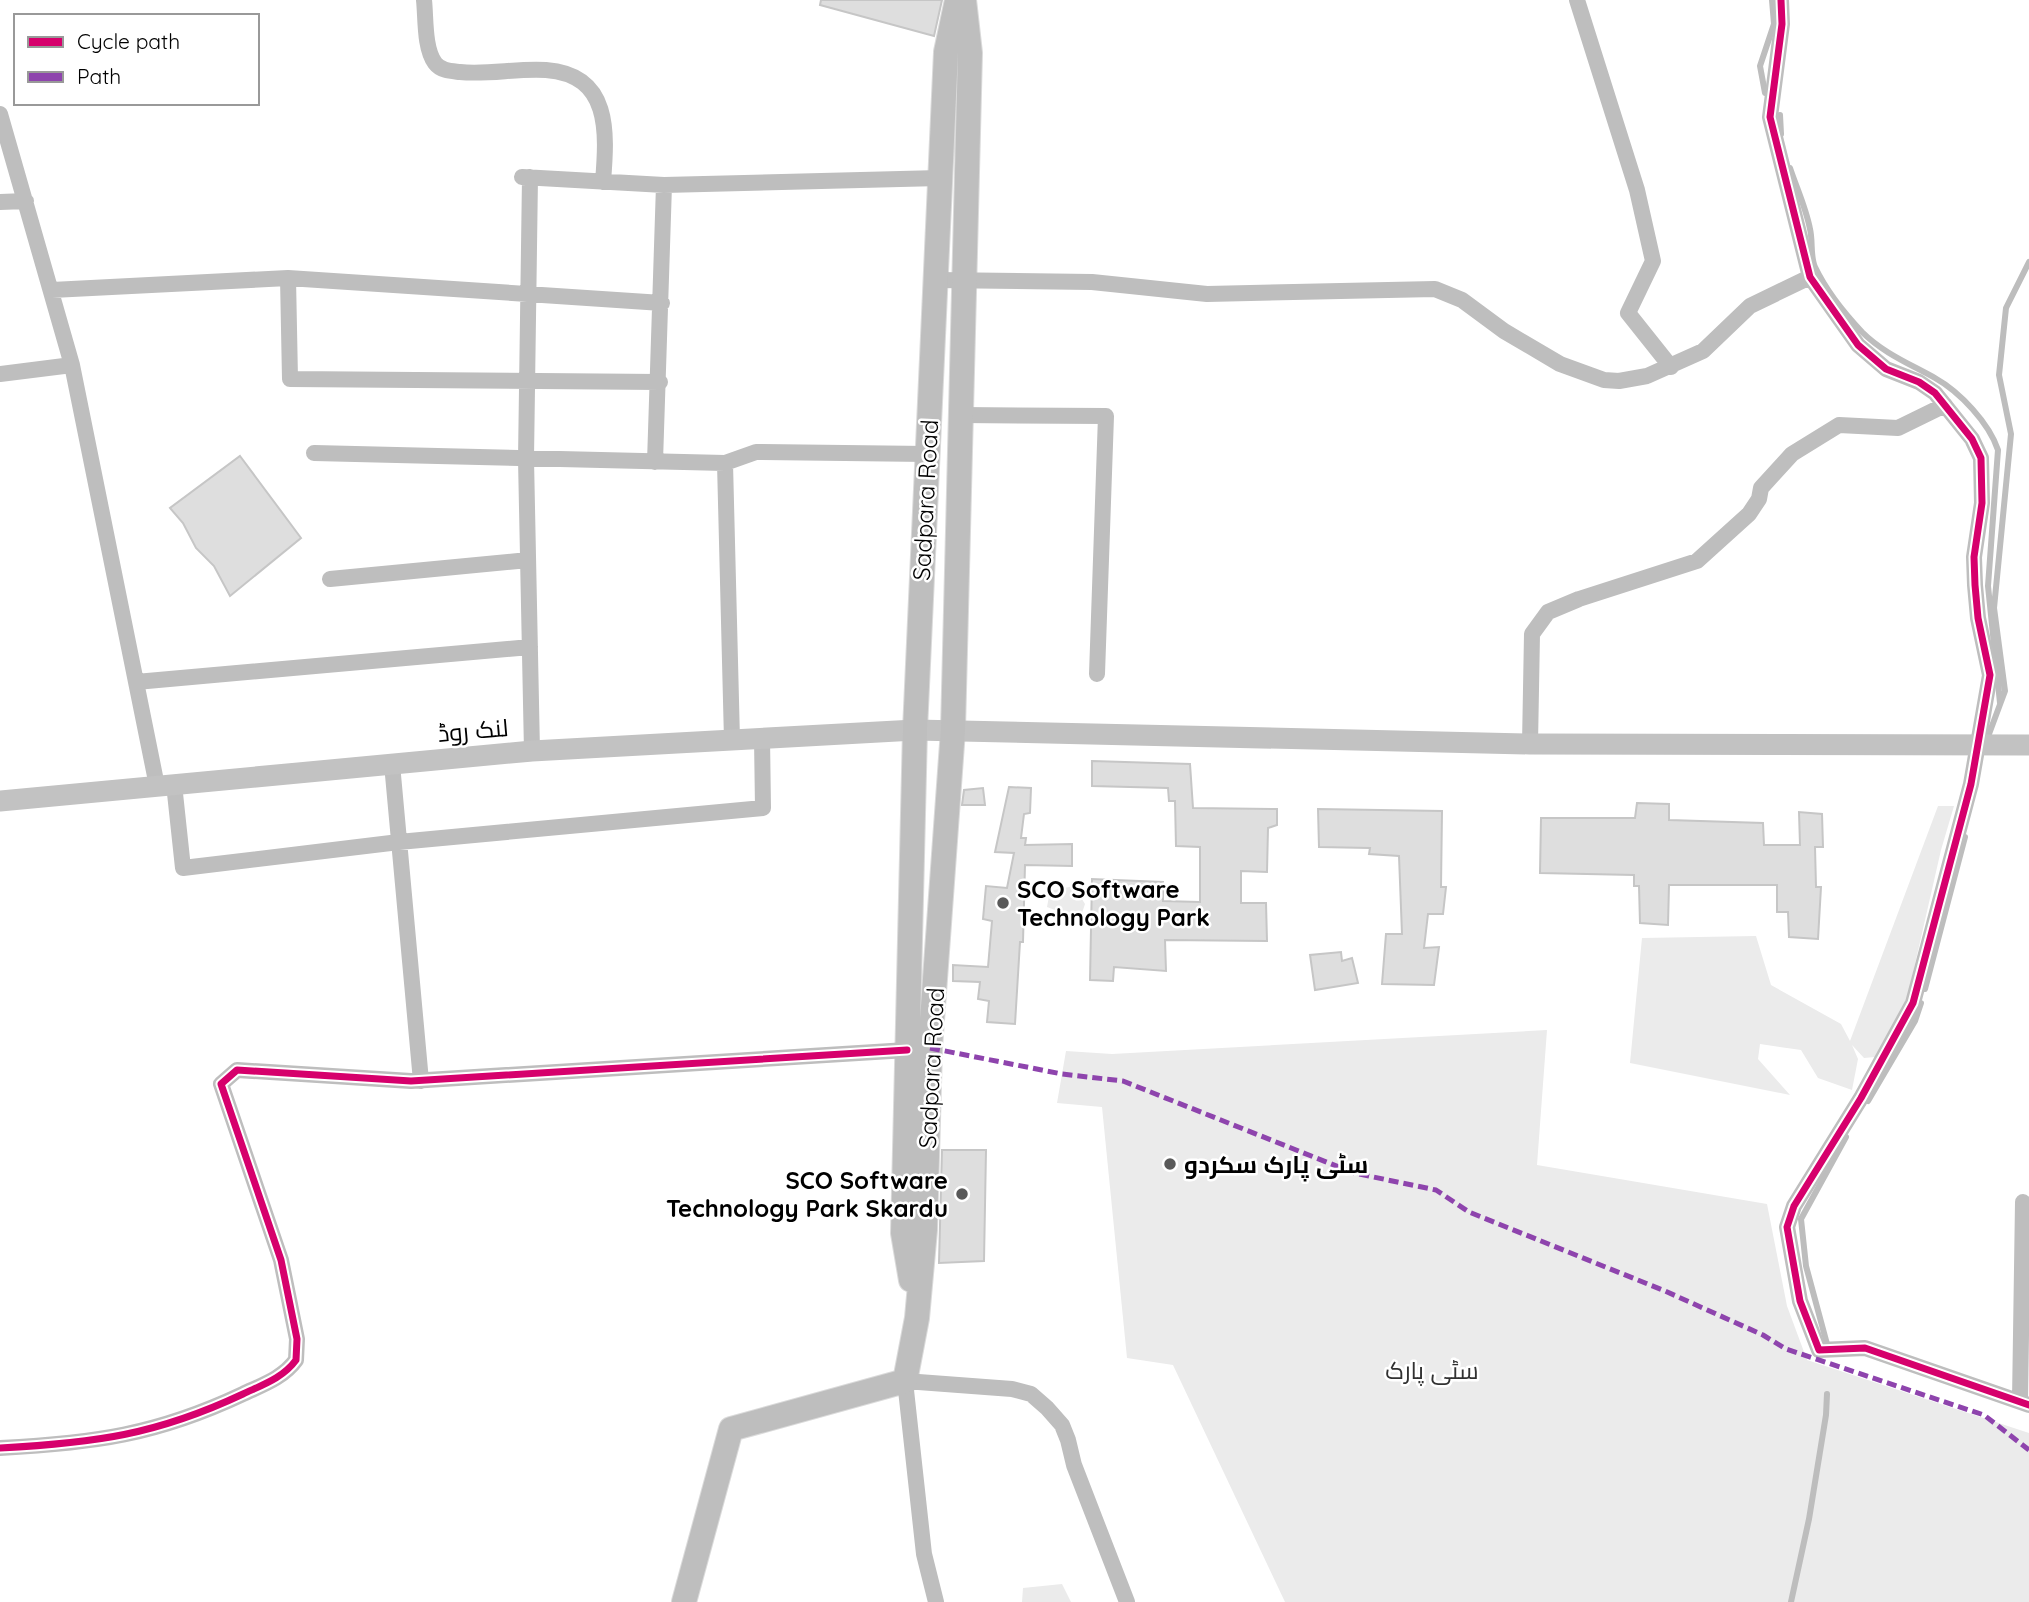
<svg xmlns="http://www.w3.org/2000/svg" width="2029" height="1602" viewBox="0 0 2029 1602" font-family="Quicksand,Cairo,sans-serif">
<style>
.green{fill:#ebebeb}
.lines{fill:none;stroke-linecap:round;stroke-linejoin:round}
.stream{stroke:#bdbdbd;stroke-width:6}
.building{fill:#dedede;stroke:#c6c6c6;stroke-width:2}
.primary-casing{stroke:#dbdbdb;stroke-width:26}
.street{stroke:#bebebe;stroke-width:16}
.secondary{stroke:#c2c2c2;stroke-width:21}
.primary{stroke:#bebebe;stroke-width:24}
.quiet{stroke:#8e44ad;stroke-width:5;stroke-dasharray:10 5;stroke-linecap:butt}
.cycleway-casing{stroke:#fff;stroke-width:11}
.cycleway{stroke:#d6006c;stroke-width:7}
.poi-dot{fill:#595959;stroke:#fff;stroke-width:2.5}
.labels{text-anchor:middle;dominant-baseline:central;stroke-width:5;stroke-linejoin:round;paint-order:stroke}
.street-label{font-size:24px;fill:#000;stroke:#fff}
.poi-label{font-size:24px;font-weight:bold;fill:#000;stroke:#fff;text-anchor:start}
.park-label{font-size:24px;fill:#313131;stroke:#fff}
</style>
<rect width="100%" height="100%" fill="#fff"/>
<path class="green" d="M 1938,806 L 1954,806 L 1941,850 L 1907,999 L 1875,1057 L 1864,1058 L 1852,1045 L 1858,1059 L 1852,1090 L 1818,1078 L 1801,1050 L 1760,1044 L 1758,1059 L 1790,1095 L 1630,1063 L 1642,938 L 1756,936 L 1771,985 L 1841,1024 L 1850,1041 Z
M 1074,886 L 1085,904 L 1081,916 L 1069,923 L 1063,913 L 1047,907 L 1050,891 Z
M 1547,1030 L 1537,1165 L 1767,1204 L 1787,1306 L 1807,1360 L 2029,1433 L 2029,1602 L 1285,1602 L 1173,1365 L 1127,1358 L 1102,1107 L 1057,1103 L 1066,1051 L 1112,1054 Z
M 1062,1584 L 1071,1602 L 1022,1602 L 1023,1588 Z"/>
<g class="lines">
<path class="stream" d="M 1765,93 L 1760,66 L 1774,24 L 1772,0
M 1780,115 L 1781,134
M 1790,168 C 1797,189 1806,208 1810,229 C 1813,241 1810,256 1815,267 C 1826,290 1845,314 1862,332 C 1883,353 1910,364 1935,378 C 1960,392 1989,423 1998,450 L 1988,586 L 2000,703
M 1989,734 L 2005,691 L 1994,608 L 2011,434 L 1999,375 L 2006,308 L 2029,262
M 1925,989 L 1965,837
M 1868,1101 L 1915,1021 L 1921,1003
M 1827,1344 L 1806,1266 L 1801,1219 L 1846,1137
M 1791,1602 L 1809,1519 L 1826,1415 L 1827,1394"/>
</g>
<path class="building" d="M 821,0 L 942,0 L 934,36 L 820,5 Z
M 240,456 L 301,538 L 230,596 L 214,566 L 196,548 L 183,523 L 170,508 Z
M 1092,761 L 1190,764 L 1193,808 L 1277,809 L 1277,825 L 1268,828 L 1267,872 L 1241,871 L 1241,903 L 1266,903 L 1267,941 L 1165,940 L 1166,971 L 1114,967 L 1113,981 L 1090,980 L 1092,879 L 1163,882 L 1163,901 L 1200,902 L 1200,847 L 1176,846 L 1175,801 L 1169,801 L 1168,788 L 1092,786 Z
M 1009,787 L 1031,788 L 1030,813 L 1024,814 L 1021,838 L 1026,838 L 1025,845 L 1072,844 L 1072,866 L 1025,865 L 1023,942 L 1020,942 L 1015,1024 L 987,1022 L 989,1001 L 978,999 L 980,982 L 953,981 L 953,965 L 988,967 L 992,921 L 983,919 L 986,886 L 1007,888 L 1014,853 L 995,852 Z
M 983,788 L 985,805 L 962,805 L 964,790 Z
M 1637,803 L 1669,804 L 1669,820 L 1763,823 L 1764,845 L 1800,845 L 1799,812 L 1822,814 L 1823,847 L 1815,847 L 1816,887 L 1821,887 L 1818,939 L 1789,937 L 1788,912 L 1777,912 L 1777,885 L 1669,885 L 1668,925 L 1640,923 L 1639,886 L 1634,886 L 1634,875 L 1540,873 L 1541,818 L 1635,818 Z
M 1318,809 L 1442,811 L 1441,887 L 1446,887 L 1443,914 L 1428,914 L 1424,948 L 1439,947 L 1434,985 L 1382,984 L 1386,934 L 1402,934 L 1399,856 L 1369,854 L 1370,848 L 1319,847 Z
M 1341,952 L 1342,961 L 1352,958 L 1358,983 L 1315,990 L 1310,955 Z
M 942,1150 L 986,1150 L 984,1261 L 939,1263 Z"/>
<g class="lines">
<g class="primary-casing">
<path id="primary" d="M 911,1280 L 903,1233 L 915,730 L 946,52 L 957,0
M 684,1602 L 731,1429 L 905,1381 L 917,1318 L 925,1230 L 930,1048 L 953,730 L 970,53 L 964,0"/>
</g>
<path class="street" d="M 424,0 C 426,18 424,48 435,63 C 441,71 451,71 460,72 C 488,75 517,68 546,70 C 611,75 607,132 603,182
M 1577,0 L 1637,190 L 1653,261 L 1628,313 L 1671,367
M 1781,0 L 1782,24 L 1770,117 L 1810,277 L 1858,345 L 1886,369 L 1919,382 L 1935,393 L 1972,439 L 1981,458 L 1982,503 L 1974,557 L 1975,585 L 1978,618 L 1990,675 L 1971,784 L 1913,1003 L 1861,1098 L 1794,1206 L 1787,1227 L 1800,1301 L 1819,1350 L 1865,1348 L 2029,1405
M 0,114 L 72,365 L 157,786
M 522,177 L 664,185 L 940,178
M 530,177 L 526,459 L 532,751
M 0,202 L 26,201
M 936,280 L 1092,282 L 1207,294 L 1435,289 L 1462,300 L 1504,331 L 1560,364 L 1604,380 L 1619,381 L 1647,376 L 1703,351 L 1750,306 L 1810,277
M 52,290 L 288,278
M 0,374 L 72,365
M 660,382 L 290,379 L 288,278 L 662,303
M 961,415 L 1106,416 L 1097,674
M 314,453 L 725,463 L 732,740
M 655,462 L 664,185
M 725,463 L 756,452 L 927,454
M 330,579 L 528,560
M 136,682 L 530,647
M 1530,744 L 1532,634 L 1548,612 L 1579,599 L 1697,561 L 1749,514 L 1759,499 L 1761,488 L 1792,454 L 1839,425 L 1898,428 L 1945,405
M 392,764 L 421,1081
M 174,784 L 183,868 L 399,842 L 763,808 L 762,738
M 2020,1401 L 2023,1202
M 0,1448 C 94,1443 156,1435 243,1394 C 262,1385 283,1378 296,1360 L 297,1339 L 281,1260 L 221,1084 L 237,1070 L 411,1081 L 907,1050
M 936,1602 L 924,1554 L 905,1381 L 1012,1389 L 1031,1394 L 1047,1408 L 1062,1425 L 1068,1440 L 1074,1465 L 1127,1602"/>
<path class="secondary" d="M 0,801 L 532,751 L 915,730 L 1530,744 L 2029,745"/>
<use href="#primary" class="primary"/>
<path class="quiet" d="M 930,1048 L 1062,1074 L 1123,1081 L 1354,1173 L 1436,1190 L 1469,1212 L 1665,1291 L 1763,1335 L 1786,1349 L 1984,1415 L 2029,1450"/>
<g class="cycleway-casing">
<path id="cycleway" d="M 1781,0 L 1782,24 L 1770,117 L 1810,277 L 1858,345 L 1886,369 L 1919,382 L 1935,393 L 1972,439 L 1981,458 L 1982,503 L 1974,557 L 1975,585 L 1978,618 L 1990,675 L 1971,784 L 1913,1003 L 1861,1098 L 1794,1206 L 1787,1227 L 1800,1301 L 1819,1350 L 1865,1348 L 2029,1405
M 0,1448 C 94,1443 156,1435 243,1394 C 262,1385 283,1378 296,1360 L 297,1339 L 281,1260 L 221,1084 L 237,1070 L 411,1081 L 907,1050"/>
</g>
<use href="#cycleway" class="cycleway"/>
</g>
<g class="poi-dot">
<circle cx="1003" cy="903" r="7"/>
<circle cx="1170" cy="1164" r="7"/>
<circle cx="962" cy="1194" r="7"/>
</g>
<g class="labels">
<g class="street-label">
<text transform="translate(925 500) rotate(-87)">Sadpara Road</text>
<text transform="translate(473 730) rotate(-5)">لنک روڈ</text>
<text transform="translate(931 1068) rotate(-87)">Sadpara Road</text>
</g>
<g class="poi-label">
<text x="1017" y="889">SCO Software<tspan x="1017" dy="28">Technology Park</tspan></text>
<text x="1184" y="1164">سٹی پارک سکردو</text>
<text x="948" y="1180" text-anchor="end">SCO Software<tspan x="948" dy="28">Technology Park Skardu</tspan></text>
</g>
<g class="park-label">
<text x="1432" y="1370">سٹی پارک</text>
</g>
</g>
<rect x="14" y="14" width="245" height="91" fill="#ffffff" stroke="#999999" stroke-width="2"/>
<rect x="28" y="37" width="35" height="10" fill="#d6006c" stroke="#999999" stroke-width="2"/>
<text x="77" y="49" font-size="21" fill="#000000">Cycle path</text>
<rect x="28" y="72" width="35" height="10" fill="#8e44ad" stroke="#999999" stroke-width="2"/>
<text x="77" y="84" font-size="21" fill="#000000">Path</text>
</svg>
